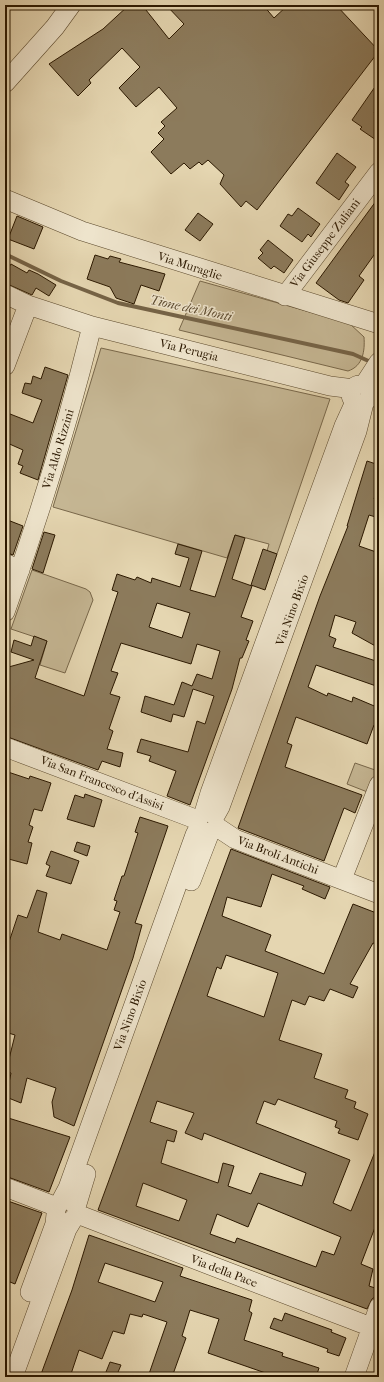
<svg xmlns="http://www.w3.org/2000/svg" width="384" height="1382" viewBox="0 0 384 1382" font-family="'IM FELL French Canon',serif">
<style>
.green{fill:#c5b693;stroke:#78674a}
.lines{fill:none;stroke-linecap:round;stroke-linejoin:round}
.stream{stroke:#756346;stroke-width:4}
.building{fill:#8c7b5c;stroke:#2b1800;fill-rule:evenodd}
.minor-casing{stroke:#5a482c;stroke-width:20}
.minor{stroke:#eee4cc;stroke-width:19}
.labels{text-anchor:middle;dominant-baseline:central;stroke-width:3;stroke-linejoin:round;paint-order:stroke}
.street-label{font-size:12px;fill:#2b1800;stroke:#eee4cc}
.water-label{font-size:13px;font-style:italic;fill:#5c4a2f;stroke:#eee4cc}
</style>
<rect width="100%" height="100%" fill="#e5d6b1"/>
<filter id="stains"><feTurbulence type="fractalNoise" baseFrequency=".005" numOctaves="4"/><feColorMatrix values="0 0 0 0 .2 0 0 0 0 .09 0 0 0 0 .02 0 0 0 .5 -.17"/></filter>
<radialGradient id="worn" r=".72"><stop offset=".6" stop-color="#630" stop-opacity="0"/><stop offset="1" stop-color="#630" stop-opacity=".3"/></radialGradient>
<path class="green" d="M 200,281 L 349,323 L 364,337 C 365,351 363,366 348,371 L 179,330 Z
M 101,348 L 330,399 L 277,554 L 267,551 L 269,544 L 235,535 L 227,558 L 53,507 Z
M 32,570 L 86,589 L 90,592 L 93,600 L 65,673 L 40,665 L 47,641 L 11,629 Z
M 355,763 L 378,771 L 370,793 L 347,784 Z"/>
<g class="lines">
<path class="stream" d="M 5,254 L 61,281 L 118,303 L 353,354 L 373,363"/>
</g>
<path class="building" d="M 129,5 L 142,5 L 169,39 L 184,24 L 166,5 L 263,5 L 274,18 L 288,5 L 336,5 L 379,51 L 257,210 L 246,201 L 241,207 L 220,184 L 224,175 L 208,160 L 202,165 L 199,162 L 190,169 L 184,163 L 171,174 L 151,152 L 164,139 L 158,133 L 165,126 L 161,122 L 177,108 L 159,87 L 136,107 L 119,88 L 140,67 L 122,48 L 89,80 L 91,83 L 78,96 L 49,64 L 103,29 Z
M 379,81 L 379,105 L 374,113 L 379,116 L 379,142 L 360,129 L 362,127 L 352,120 Z
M 337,153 L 356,167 L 345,182 L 349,185 L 339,200 L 316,183 Z
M 379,197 L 379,248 L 359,276 L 364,280 L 348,303 L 339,300 L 316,283 Z
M 298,208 L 320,224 L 311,237 L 308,234 L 302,242 L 280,226 L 288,214 L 292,216 Z
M 198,213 L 213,224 L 200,241 L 185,230 Z
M 17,216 L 43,227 L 34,249 L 8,239 Z
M 268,240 L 293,260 L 284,273 L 274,266 L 271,269 L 258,258 L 263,253 L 260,250 Z
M 95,255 L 108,259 L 110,256 L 121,259 L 119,262 L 165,274 L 159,291 L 141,285 L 134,304 L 116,298 L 110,287 L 87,279 Z
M 11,264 L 27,273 L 29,270 L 38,274 L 56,285 L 49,296 L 36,288 L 32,295 L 5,283 L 5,273 Z
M 45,367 L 68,375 L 38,480 L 20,473 L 23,466 L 18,464 L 23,450 L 5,442 L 5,412 L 33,423 L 42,400 L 22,393 L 25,383 L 31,384 L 33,376 L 41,379 Z
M 367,461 L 379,465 L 379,482 L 374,499 L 379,501 L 379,518 L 369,515 L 359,546 L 379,553 L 379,648 L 352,633 L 356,622 L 335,615 L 329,636 L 336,639 L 333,647 L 379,662 L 379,687 L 316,665 L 308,687 L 327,696 L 328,693 L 352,702 L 353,697 L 379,708 L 379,727 L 374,725 L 367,744 L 296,717 L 287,743 L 292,745 L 285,767 L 362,795 L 355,813 L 344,808 L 324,861 L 238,828 L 320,596 L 348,526 L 347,526 Z
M 5,519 L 23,526 L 13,555 L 5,552 Z
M 44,532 L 55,535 L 43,573 L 32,569 Z
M 235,535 L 245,538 L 232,579 L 252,586 L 241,617 L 253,621 L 246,640 L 249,641 L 242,658 L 240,658 L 232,689 L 190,805 L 167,796 L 176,771 L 149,761 L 151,756 L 137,752 L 141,739 L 188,752 L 197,721 L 205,724 L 214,696 L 193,689 L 184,717 L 173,714 L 171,722 L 141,712 L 145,696 L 174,705 L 182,682 L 192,686 L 197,674 L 212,679 L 220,651 L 197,644 L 191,664 L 121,643 L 111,671 L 118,673 L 110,694 L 120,697 L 109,729 L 113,731 L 107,749 L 123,753 L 120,767 L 102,761 L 98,770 L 5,736 L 5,668 L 34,660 L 11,652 L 14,640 L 31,646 L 34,636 L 47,641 L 35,678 L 84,696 L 118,592 L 112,590 L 117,574 L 135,580 L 137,577 L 151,583 L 152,578 L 180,587 L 189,558 L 175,554 L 178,544 L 202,551 L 190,590 L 215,597 ZM 157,603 L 190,613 L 182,638 L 149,627 Z
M 263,549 L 277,554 L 265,590 L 251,585 Z
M 5,771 L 29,779 L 30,776 L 51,783 L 42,811 L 34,809 L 29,825 L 33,827 L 28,842 L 32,843 L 27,864 L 5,858 Z
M 85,794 L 102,800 L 94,827 L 67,819 L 75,795 L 84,798 Z
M 140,817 L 168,826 L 135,923 L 142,925 L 133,958 L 74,1126 L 54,1117 L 52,1102 L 56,1088 L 27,1078 L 21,1103 L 6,1097 L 11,1073 L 5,1071 L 5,1058 L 9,1059 L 15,1035 L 5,1032 L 5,954 L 18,915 L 27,918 L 37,890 L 47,893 L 38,932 L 60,940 L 62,934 L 107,950 L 120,912 L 114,910 L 117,901 L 114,900 L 122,876 L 124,876 L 138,833 L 135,832 Z
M 77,842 L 90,846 L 87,856 L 74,851 Z
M 231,849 L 330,887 L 325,899 L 302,889 L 304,886 L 272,874 L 261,907 L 227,897 L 222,916 L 271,935 L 265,951 L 324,974 L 353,904 L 379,914 L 379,945 L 373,943 L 350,984 L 358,987 L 353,998 L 330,989 L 324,1001 L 309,996 L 305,1005 L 292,1000 L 279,1040 L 322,1054 L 314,1078 L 348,1090 L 345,1098 L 356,1102 L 354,1108 L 368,1114 L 358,1140 L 338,1133 L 340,1129 L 335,1127 L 337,1121 L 278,1099 L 275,1105 L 264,1101 L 256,1123 L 350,1160 L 333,1203 L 351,1211 L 379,1142 L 379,1217 L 361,1264 L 373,1269 L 369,1286 L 378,1289 L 375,1297 L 372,1299 L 367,1309 L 98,1210 ZM 226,955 L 278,973 L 264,1017 L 207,996 L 217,967 L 221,969 ZM 157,1101 L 194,1113 L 185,1133 L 202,1140 L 204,1133 L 306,1173 L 302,1186 L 260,1173 L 251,1194 L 228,1186 L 234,1166 L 223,1163 L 218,1183 L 161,1163 L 167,1140 L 174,1142 L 177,1131 L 150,1122 ZM 143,1183 L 187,1200 L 179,1221 L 136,1206 ZM 258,1203 L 341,1237 L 334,1255 L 322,1251 L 316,1267 L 237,1238 L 235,1243 L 210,1234 L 217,1214 L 248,1227 Z
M 51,851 L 79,861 L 71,884 L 46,876 L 50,866 L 46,864 Z
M 5,1117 L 70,1137 L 49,1192 L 5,1176 Z
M 5,1200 L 42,1213 L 15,1284 L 5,1280 Z
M 89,1235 L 183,1268 L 180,1276 L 252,1300 L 249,1311 L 252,1313 L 244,1340 L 283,1353 L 282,1356 L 319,1368 L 316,1377 L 277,1377 L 208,1353 L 219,1319 L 190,1310 L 182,1336 L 186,1338 L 172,1377 L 156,1377 L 149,1374 L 167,1322 L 143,1314 L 142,1317 L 130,1314 L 124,1334 L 113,1331 L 102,1359 L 79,1350 L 70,1377 L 40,1377 L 72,1290 ZM 105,1263 L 163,1282 L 155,1302 L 98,1282 Z
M 285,1313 L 332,1330 L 331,1332 L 346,1338 L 339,1356 L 327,1352 L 328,1349 L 270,1328 L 274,1318 L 282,1321 Z
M 110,1362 L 121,1365 L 116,1377 L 104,1377 Z"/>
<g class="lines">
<g class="minor-casing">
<path id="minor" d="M 5,83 L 55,27 L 71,5
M 5,199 L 82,231 L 379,324
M 5,294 L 28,305 L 92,326 L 330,386 L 346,388 L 351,392
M 285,296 L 379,172
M 5,366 L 28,305
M351 394a9 9 0 1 1 18 0a9 9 0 1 1-18 0Z
M 364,385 L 379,362
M 5,563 L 20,570
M 5,612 C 39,518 68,423 92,326
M 5,747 L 198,820
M 204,813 L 210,793 L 344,426 L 355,402
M 215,816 L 220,807 L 357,431 L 364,403
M 217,827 L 235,839 L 379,894
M 342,879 L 379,785
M 191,881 L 210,832
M 5,1187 L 57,1207
M 60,1203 L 68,1188 L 195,835 L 199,827
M 76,1207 L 86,1174
M 77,1214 L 379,1330
M 30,1292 L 55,1224 L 56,1214
M 13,1377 L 67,1229 L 73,1219
M 354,1377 L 379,1307"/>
</g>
<use href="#minor" class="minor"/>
</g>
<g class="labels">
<g class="street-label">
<text transform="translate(325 243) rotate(-53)">Via Giuseppe Zuliani</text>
<text transform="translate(190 266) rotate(18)">Via Muraglie</text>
<text transform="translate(189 350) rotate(14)">Via Perugia</text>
<text transform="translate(58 449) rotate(-73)">Via Aldo Rizzini</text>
<text transform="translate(292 610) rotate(-70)">Via Nino Bixio</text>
<text transform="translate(102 783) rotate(21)">Via San Francesco d'Assisi</text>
<text transform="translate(278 855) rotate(21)">Via Broli Antichi</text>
<text transform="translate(130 1015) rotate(-70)">Via Nino Bixio</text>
<text transform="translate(224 1271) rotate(21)">Via della Pace</text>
</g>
<g class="water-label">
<text transform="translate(191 308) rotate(12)">Tione dei Monti</text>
</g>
</g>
<rect width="384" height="1382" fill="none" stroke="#e5d6b1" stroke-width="20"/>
<rect x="6" y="6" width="372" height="1370" fill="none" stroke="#2b1800" stroke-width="2"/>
<rect x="10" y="10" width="364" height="1362" fill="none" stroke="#2b1800"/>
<rect width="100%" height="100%" filter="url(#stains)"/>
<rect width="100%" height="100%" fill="url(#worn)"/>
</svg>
